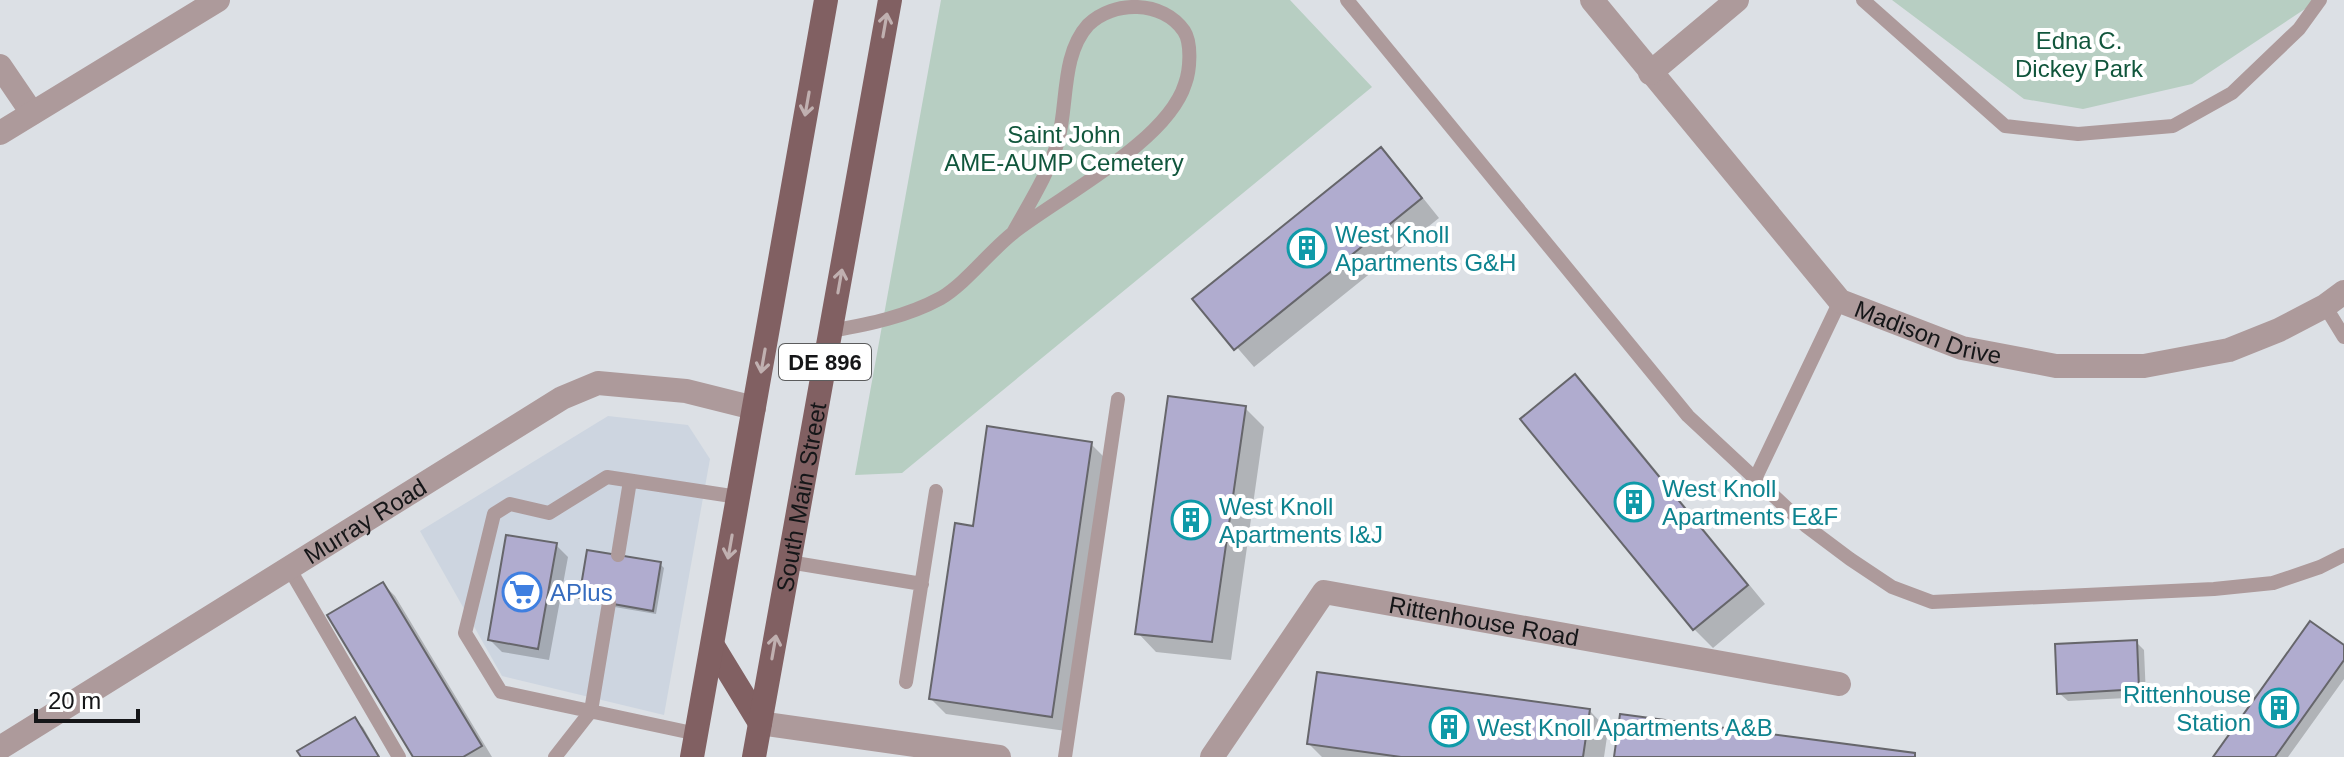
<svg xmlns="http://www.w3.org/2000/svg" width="2344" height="757" viewBox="0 0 2344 757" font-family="Helvetica,sans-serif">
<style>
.built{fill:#cdd5e0}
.green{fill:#b7cec2}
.shadow{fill:#0003}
.building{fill:#b0accf;stroke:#66666b;stroke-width:2}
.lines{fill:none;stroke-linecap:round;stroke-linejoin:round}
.service{stroke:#ad9a9b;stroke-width:14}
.minor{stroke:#ad9a9b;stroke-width:24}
.tertiary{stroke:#ad9a9b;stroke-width:24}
.primary{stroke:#816062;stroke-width:24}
.oneway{stroke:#c0b0b0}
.labels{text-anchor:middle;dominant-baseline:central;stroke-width:8;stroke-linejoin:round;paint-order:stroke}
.shield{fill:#fff;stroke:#5b5c5d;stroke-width:2}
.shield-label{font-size:22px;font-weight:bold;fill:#151618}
.park-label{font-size:24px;fill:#11563c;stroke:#fff}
.culture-label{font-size:24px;fill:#0d838f;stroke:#fff;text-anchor:start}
.street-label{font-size:24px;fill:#151618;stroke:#fff}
.shop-label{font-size:24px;fill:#366cbe;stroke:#fff;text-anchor:start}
</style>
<rect width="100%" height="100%" fill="#dce0e5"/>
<path class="built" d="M 608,416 L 688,425 L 710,459 L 664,715 L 502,676 L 420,531 Z"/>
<path class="green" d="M 941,0 L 1290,0 L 1372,87 L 902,473 L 855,475 Z
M 1892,0 L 2314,0 L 2311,5 L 2192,84 L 2083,109 L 2024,99 Z"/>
<path class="shadow" d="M 1380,149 L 1399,168 L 1439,218 L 1254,367 L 1195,299 Z
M 1575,377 L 1594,395 L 1765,604 L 1713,648 L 1694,629 Z
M 1245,408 L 1264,427 L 1231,660 L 1156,652 L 1138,633 Z
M 1091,444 L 1106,459 L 1066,731 L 946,714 L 931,699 L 975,528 Z
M 556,545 L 568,557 L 549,660 L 502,652 L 490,640 Z
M 660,564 L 664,568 L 656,614 L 585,602 L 581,598 Z
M 383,584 L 395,596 L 492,757 L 415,757 Z
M 2136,642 L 2144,650 L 2146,697 L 2068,701 L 2059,693 Z
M 2344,647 L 2344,679 L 2288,757 L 2216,757 Z
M 1590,711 L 1608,730 L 1604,757 L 1322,757 L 1309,744 Z
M 354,719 L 363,727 L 380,757 L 303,757 Z"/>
<path class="building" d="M 1381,147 L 1422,198 L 1234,350 L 1192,299 Z
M 1575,374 L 1748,585 L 1693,630 L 1520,419 Z
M 1168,396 L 1246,406 L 1212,642 L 1135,634 Z
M 987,426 L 1092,442 L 1052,717 L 929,699 L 955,523 L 973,526 Z
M 506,535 L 557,543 L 538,649 L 488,640 Z
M 587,550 L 661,562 L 653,611 L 579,598 Z
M 383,582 L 482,746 L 463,757 L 413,757 L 327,615 Z
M 2310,621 L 2344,645 L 2344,660 L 2275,757 L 2213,757 Z
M 2137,640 L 2139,689 L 2057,694 L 2055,644 Z
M 1317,672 L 1590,709 L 1583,757 L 1401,757 L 1307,744 Z
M 1620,714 L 1915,753 L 1915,757 L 1614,757 Z
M 355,717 L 379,757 L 301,757 L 297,751 Z"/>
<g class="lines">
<path class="service" d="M 1347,0 L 1688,416 L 1806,526 L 1850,559 L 1892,587 L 1932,602 L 2214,589 L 2273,583 L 2320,567 L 2344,555
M 1863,0 L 2005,126 L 2078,134 L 2173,126 L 2232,93 L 2299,29 L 2320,0
M 2325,306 L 2344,337
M 831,331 C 869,324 906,317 941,298 C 966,283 989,252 1013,233 C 1060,196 1167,142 1185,84 C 1190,71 1192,43 1184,31 C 1163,0 1113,0 1088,25 C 1061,55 1068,104 1058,141 C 1049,173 1029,204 1013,233
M 1756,477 L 1840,301
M 618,555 L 630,481
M 789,562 L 922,584
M 289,568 L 399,757
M 906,682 L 936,491
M 697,734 L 501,692 L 465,633 L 494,514 L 510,504 L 549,513 L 607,477 L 738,497
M 555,757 L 591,711 L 609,603
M 1065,757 L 1118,399"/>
<g class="minor">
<path id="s1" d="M 1592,0 L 1840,301 L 1962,348 L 2056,366 L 2144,366 L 2229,350 L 2279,330 L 2325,306 L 2344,292"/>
<path d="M 0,66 L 32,113"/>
<path d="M 1650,73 L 1737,0"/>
<path d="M 760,723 L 999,757"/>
<path id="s2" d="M 0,748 L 562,398 L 598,383 L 686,391 L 754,408"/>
<path id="s3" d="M 1212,757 L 1324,592 L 1839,684"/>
</g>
<path class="tertiary" d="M 0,133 L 218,0"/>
<g class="primary">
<path d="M 713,646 L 760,723"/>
<path d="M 692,757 L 826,0"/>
<path id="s4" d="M 754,757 L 890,0"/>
</g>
</g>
<defs><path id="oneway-shaft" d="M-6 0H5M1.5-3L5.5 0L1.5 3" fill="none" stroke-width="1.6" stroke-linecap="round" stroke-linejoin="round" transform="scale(2)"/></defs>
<g class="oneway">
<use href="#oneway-shaft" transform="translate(885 25) rotate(-80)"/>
<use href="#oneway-shaft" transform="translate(807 104) rotate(100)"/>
<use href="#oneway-shaft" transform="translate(840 281) rotate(-80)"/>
<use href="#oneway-shaft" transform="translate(763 361) rotate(100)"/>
<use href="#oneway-shaft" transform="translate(730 547) rotate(100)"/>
<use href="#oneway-shaft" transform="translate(774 647) rotate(-80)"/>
</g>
<defs>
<g id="building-ring" transform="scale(2)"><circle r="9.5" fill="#fff" stroke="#0f9aa8" stroke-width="1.5"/><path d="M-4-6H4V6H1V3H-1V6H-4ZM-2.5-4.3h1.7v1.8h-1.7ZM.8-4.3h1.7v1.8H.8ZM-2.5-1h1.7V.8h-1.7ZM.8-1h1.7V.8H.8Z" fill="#0f9aa8"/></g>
<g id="supermarket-ring" transform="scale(2)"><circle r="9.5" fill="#fff" stroke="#3f7fe0" stroke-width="1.5"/><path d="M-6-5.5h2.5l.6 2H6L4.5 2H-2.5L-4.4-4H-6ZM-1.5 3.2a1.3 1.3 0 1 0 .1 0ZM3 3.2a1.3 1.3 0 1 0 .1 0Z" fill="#3f7fe0"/></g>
</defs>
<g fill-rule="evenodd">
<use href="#building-ring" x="1307" y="248"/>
<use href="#building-ring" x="1634" y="502"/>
<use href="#building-ring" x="1191" y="520"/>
<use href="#supermarket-ring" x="522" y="592"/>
<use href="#building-ring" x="2279" y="708"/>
<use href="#building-ring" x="1449" y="727"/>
</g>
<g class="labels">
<rect class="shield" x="779" y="344" width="92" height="36" rx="6"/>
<g class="shield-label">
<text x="825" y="362">DE 896</text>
</g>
<g class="park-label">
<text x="2079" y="40">Edna C.<tspan x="2079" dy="28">Dickey Park</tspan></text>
<text x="1064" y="134">Saint John<tspan x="1064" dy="28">AME-AUMP Cemetery</tspan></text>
</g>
<g class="culture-label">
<text x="1335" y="234">West Knoll<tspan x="1335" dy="28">Apartments G&amp;H</tspan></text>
<text x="1662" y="488">West Knoll<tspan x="1662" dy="28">Apartments E&amp;F</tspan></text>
<text x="1219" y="506">West Knoll<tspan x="1219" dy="28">Apartments I&amp;J</tspan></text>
<text x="2251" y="694" text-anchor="end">Rittenhouse<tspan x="2251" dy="28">Station</tspan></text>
<text x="1477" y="727">West Knoll Apartments A&amp;B</text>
</g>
<g class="street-label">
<text stroke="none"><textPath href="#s1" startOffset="484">Madison Drive</textPath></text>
<text stroke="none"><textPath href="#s4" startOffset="264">South Main Street</textPath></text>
<text stroke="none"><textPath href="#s2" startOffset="430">Murray Road</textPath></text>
<text stroke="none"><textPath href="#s3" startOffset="362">Rittenhouse Road</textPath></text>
</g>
<g class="shop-label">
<text x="550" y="592">APlus</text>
</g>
</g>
<path d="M36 709v12h102v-12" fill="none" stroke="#151618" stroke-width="4"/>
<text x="48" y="709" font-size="24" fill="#151618" stroke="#ffffff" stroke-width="6" paint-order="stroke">20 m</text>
</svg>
